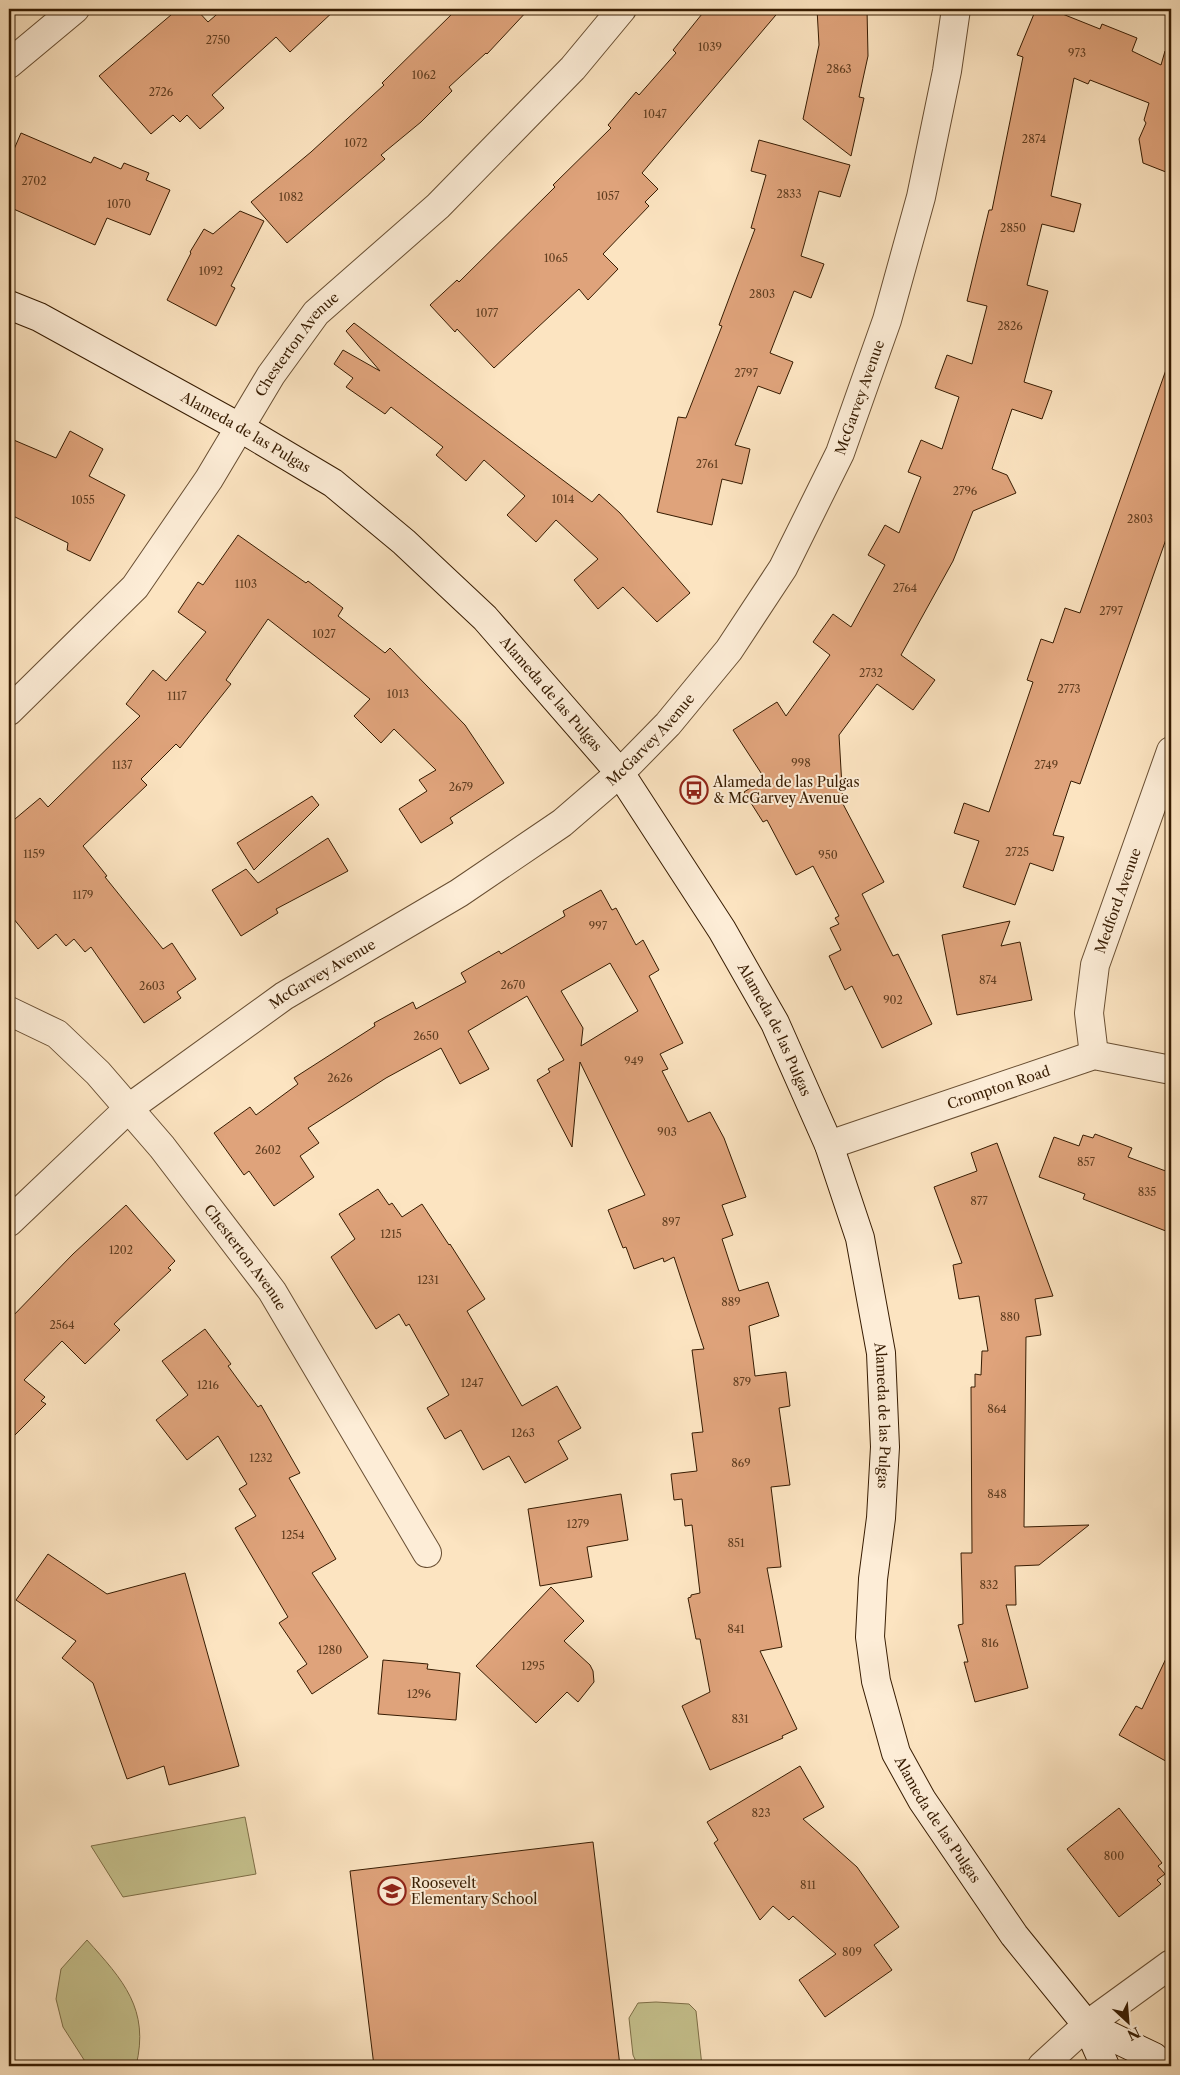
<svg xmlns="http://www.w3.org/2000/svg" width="1180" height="2075" viewBox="0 0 1180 2075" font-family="'Libre Caslon Text',serif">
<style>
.green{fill:#c6c28e;stroke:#7e6f48}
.building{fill:#dfa37b;stroke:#371c02;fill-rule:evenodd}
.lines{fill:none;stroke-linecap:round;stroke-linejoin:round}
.minor-casing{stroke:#684e32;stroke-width:30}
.secondary-casing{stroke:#371c02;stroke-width:30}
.minor{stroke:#fdedd7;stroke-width:28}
.secondary{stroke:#fdedd7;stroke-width:28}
.labels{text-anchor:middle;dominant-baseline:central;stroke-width:4;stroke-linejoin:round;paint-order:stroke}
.number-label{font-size:11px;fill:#613e20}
.street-label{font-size:14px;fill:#371c02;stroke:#fdedd7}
.poi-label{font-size:14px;fill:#371c02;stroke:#fdedd7;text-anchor:start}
</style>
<rect width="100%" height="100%" fill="#fce4c1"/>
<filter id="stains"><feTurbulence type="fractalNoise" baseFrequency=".004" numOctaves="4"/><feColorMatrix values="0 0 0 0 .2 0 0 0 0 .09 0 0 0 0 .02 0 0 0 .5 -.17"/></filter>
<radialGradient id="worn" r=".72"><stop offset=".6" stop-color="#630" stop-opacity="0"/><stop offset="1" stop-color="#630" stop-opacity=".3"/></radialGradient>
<path class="green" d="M 245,1817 L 256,1874 L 123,1897 L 91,1846 Z
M 87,1940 C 123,1980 150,2009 136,2066 L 88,2066 L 63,2027 L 56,1999 L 61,1969 Z
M 656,2002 L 689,2004 L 696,2011 L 702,2066 L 638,2066 L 633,2055 L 629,2018 L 638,2003 Z"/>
<path class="building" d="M 178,9 L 196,9 L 208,22 L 223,9 L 336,9 L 290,52 L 276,37 L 212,95 L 224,108 L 200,129 L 187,115 L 180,122 L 173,115 L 151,134 L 99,76 Z
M 457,9 L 529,9 L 487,54 L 486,53 L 449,87 L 452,91 L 421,122 L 381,155 L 385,159 L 287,243 L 251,202 L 311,152 L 384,85 L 382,83 Z
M 706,9 L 781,9 L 642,173 L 658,189 L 645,202 L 649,206 L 603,254 L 618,269 L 588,300 L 579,289 L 494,368 L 457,329 L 455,332 L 430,305 L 457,280 L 459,282 L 555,187 L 553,185 L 611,128 L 608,125 L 636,92 L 639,95 L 676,53 L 673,50 Z
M 817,9 L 867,9 L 868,56 L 859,97 L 864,98 L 851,156 L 803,119 L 819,45 Z
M 1036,9 L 1050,9 L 1100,29 L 1102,24 L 1137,38 L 1132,51 L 1161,65 L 1165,51 L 1171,52 L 1171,174 L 1143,163 L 1139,139 L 1146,123 L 1144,120 L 1149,103 L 1090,80 L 1088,84 L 1074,78 L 1051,196 L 1081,204 L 1074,232 L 1042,224 L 1027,285 L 1048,291 L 1024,382 L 1052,391 L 1042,419 L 1012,409 L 992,469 L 1007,475 L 1016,493 L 973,511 L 953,561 L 901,655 L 935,680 L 913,710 L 877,684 L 839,735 L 843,804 L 884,882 L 862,894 L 893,956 L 898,954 L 932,1024 L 882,1048 L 852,986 L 845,990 L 829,956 L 841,950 L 830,928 L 839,924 L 835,918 L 839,916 L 813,866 L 796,875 L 767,820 L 763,822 L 744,792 L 765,779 L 733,730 L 777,702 L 786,716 L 830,655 L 813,642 L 833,614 L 851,627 L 885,565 L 868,555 L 885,525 L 899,533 L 921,477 L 908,472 L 921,440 L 942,449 L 959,397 L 935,388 L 947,355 L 972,364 L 987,306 L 967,301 L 989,210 L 992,210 L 1023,57 L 1017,55 Z
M 21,133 L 91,163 L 94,157 L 121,169 L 124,163 L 149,173 L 146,180 L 170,190 L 150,235 L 107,218 L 95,245 L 9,207 L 9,161 Z
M 759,140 L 850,165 L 840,197 L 819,191 L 801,256 L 824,264 L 811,298 L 794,291 L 770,353 L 793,362 L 780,394 L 758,386 L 735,445 L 750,449 L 742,484 L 722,479 L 712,525 L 657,512 L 678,417 L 686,418 L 722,326 L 719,325 L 755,229 L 751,228 L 766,175 L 751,171 Z
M 240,211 L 264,221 L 231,286 L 235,288 L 216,326 L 167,300 L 191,253 L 190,252 L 204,229 L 213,234 Z
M 354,323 L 592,502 L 599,494 L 620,513 L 690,593 L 657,622 L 623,587 L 598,609 L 574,580 L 598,559 L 556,520 L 536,542 L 507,515 L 525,496 L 484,460 L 466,481 L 436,455 L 443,447 L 391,407 L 385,414 L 346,387 L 353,378 L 334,364 L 343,350 L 380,371 L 346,331 Z
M 1167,367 L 1171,367 L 1171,525 L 1080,784 L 1071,781 L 1053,835 L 1064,837 L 1053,871 L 1030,863 L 1015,905 L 963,887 L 979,841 L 954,833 L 964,803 L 989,812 L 1033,682 L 1027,680 L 1041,639 L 1053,643 L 1065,608 L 1080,613 Z
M 70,431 L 103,449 L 89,476 L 125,495 L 90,561 L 67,550 L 68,543 L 9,514 L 9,438 L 56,458 Z
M 238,535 L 306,583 L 308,581 L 343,608 L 338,616 L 385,653 L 390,648 L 465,725 L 504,783 L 450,818 L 453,823 L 421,843 L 399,809 L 427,791 L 419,780 L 436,770 L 394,729 L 381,743 L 354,716 L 370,699 L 268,619 L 226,680 L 231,684 L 180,748 L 176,744 L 141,779 L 147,785 L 83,846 L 107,876 L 105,877 L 163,949 L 172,943 L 196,979 L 177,992 L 181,998 L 144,1023 L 91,947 L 85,952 L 74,939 L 66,946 L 56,934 L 38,949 L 9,913 L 9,824 L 40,798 L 48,807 L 140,716 L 126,704 L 153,670 L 166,681 L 206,632 L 178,612 L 198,582 L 203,585 Z
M 312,796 L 319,805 L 254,870 L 237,843 Z
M 328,838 L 348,871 L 276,909 L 278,913 L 241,936 L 212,890 L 246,869 L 258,883 Z
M 601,890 L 612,910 L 616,908 L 636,945 L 643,940 L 659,970 L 649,976 L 683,1043 L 660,1054 L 668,1069 L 662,1071 L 688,1122 L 710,1112 L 724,1138 L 746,1197 L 722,1205 L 733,1235 L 722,1239 L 739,1291 L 768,1282 L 779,1316 L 749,1326 L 755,1376 L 786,1372 L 790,1406 L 779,1408 L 790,1485 L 771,1487 L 781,1567 L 767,1568 L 782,1647 L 760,1651 L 797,1729 L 782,1736 L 783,1738 L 710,1770 L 682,1706 L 710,1692 L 700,1639 L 696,1639 L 688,1598 L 691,1597 L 691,1595 L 700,1593 L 692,1525 L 685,1526 L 682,1499 L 674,1500 L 671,1474 L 697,1471 L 692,1433 L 703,1432 L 692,1350 L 704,1349 L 674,1257 L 664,1262 L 663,1258 L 634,1269 L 626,1247 L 623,1248 L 608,1210 L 645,1195 L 580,1062 L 572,1147 L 537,1080 L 550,1072 L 548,1069 L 564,1060 L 527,996 L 468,1031 L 489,1069 L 460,1084 L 441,1048 L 386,1078 L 308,1128 L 319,1143 L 300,1156 L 314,1177 L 274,1206 L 249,1171 L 244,1175 L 214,1133 L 250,1107 L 256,1115 L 298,1084 L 294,1078 L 375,1026 L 374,1023 L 413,1002 L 416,1009 L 466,982 L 461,973 L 499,951 L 501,954 L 565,916 L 563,911 ZM 610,963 L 638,1011 L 581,1046 L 583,1028 L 561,991 Z
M 1010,921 L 1001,946 L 1020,942 L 1032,1000 L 957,1015 L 942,935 Z
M 1095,1134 L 1132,1148 L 1128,1157 L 1171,1173 L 1171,1233 L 1083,1199 L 1085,1194 L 1039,1177 L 1054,1137 L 1079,1146 L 1083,1135 L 1093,1138 Z
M 997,1143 L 1053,1296 L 1035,1299 L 1041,1335 L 1026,1337 L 1024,1527 L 1089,1525 L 1039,1565 L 1015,1566 L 1016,1605 L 1006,1605 L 1028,1688 L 975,1702 L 964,1662 L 968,1662 L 958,1625 L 963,1624 L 961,1553 L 972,1553 L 971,1387 L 975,1387 L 975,1374 L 981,1375 L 982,1351 L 988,1351 L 979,1296 L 959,1299 L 953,1265 L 962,1263 L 934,1187 L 977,1171 L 971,1153 Z
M 378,1189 L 389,1205 L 392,1203 L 402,1217 L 422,1204 L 449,1245 L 450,1244 L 485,1299 L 467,1311 L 522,1406 L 557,1386 L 581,1428 L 558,1441 L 568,1459 L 525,1483 L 509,1456 L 483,1470 L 461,1430 L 445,1439 L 427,1408 L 449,1395 L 409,1324 L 406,1326 L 399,1314 L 376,1329 L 331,1257 L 355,1239 L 339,1214 Z
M 126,1205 L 175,1261 L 168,1268 L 171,1270 L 114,1324 L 120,1330 L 85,1364 L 62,1341 L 24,1380 L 45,1397 L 41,1401 L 46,1404 L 9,1441 L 9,1320 L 73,1254 Z
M 205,1329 L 231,1364 L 228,1366 L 258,1407 L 261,1405 L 300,1473 L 289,1478 L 336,1559 L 312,1573 L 368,1657 L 312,1694 L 297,1671 L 307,1664 L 279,1623 L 288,1617 L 235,1528 L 256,1516 L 239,1489 L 247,1484 L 218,1436 L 187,1460 L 156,1420 L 188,1395 L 162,1361 Z
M 621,1494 L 628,1540 L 587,1547 L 592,1577 L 540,1586 L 528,1509 Z
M 48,1554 L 107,1594 L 185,1573 L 239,1766 L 169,1785 L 164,1766 L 127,1779 L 93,1683 L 62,1658 L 76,1641 L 16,1600 Z
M 551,1587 L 584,1621 L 564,1641 L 590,1665 L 593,1671 L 594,1682 L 578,1702 L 567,1692 L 536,1723 L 476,1666 Z
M 1171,1648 L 1171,1764 L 1119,1735 L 1136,1706 L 1142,1709 Z
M 383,1660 L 428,1664 L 427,1669 L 460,1673 L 456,1720 L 378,1714 Z
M 800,1766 L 824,1807 L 803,1819 L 857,1867 L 899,1927 L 874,1945 L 892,1970 L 825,2017 L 799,1980 L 836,1954 L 793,1916 L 789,1920 L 773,1906 L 760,1920 L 714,1843 L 718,1840 L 707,1822 Z
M 1119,1808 L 1162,1863 L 1158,1866 L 1165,1874 L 1157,1880 L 1161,1884 L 1119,1917 L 1067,1849 Z
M 593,1842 L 620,2066 L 374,2066 L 350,1871 Z"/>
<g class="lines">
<g class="minor-casing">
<g id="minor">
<path d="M 9,64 L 75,9"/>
<path id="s1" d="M 9,711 L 135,587 L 209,479 L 271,375 L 316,313 L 438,206 L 573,68 L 622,9"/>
<path id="s2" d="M 9,1011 L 57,1034 L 98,1073 L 162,1147 L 272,1291 L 427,1553"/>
<path id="s3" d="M 1094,1055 L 1089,1013 L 1095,965 L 1171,751"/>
<path id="s4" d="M 829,1145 L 1094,1055 L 1171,1070"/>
<path id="s5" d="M 9,1222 L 129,1108 L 284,996 L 459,893 L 562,823 L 620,773 L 668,724 L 729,650 L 783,568 L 840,453 L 887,320 L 921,197 L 947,71 L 956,9"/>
<path d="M 1042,2066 L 1087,2025 L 1171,1964"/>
</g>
</g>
<g class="secondary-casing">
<g id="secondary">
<path id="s6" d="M 9,305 L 39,317 L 239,427 L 333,483 L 404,542 L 485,618 L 620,773 L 722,930 L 775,1023 L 829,1145 L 860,1238 L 881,1353 L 885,1447 L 881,1518 L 873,1579 L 870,1637 L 876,1681 L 896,1753 L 922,1800 L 1014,1935 L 1087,2025 L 1105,2066"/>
<path d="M 1087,2025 L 1154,2057 L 1163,2066"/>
</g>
</g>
<use href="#minor" class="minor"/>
<use href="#secondary" class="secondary"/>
</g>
<defs>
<g id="bus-ring" transform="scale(1.4375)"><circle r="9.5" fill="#fdedd7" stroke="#8f2418" stroke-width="1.5"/><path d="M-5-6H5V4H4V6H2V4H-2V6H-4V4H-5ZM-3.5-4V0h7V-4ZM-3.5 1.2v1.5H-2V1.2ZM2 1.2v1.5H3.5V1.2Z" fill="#8f2418"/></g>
<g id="school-ring" transform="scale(1.4375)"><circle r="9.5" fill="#fdedd7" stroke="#8f2418" stroke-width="1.5"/><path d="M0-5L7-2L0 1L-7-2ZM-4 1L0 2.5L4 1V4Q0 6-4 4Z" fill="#8f2418"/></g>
</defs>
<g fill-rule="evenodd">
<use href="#bus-ring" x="694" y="790"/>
<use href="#school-ring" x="392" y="1891"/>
</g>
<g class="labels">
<g class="number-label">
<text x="218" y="40">2750</text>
<text x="710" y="47">1039</text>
<text x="1077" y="53">973</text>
<text x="839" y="69">2863</text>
<text x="424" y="75">1062</text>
<text x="161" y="92">2726</text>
<text x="655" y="114">1047</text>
<text x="1034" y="139">2874</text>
<text x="356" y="143">1072</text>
<text x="34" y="181">2702</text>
<text x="789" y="194">2833</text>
<text x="608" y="196">1057</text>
<text x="291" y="197">1082</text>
<text x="119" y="204">1070</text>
<text x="1013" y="228">2850</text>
<text x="556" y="258">1065</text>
<text x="211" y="271">1092</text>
<text x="762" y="294">2803</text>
<text x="487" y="313">1077</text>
<text x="1010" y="326">2826</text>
<text x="746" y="373">2797</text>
<text x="707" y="464">2761</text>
<text x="965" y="491">2796</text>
<text x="563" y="499">1014</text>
<text x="83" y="500">1055</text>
<text x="1140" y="519">2803</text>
<text x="246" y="584">1103</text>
<text x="905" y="588">2764</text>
<text x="1111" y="611">2797</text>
<text x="324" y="634">1027</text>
<text x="871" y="673">2732</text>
<text x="1069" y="689">2773</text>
<text x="398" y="694">1013</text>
<text x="177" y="696">1117</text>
<text x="801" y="763">998</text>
<text x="122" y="765">1137</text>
<text x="1046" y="765">2749</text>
<text x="461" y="787">2679</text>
<text x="1017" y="852">2725</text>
<text x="34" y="854">1159</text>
<text x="828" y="855">950</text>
<text x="83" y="895">1179</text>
<text x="598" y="926">997</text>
<text x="988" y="980">874</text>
<text x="513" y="985">2670</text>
<text x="152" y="986">2603</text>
<text x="893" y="1000">902</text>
<text x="426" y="1036">2650</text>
<text x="634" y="1061">949</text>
<text x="340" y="1078">2626</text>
<text x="667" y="1132">903</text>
<text x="268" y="1150">2602</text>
<text x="1086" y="1162">857</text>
<text x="1147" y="1192">835</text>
<text x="979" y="1201">877</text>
<text x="671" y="1222">897</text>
<text x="391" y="1234">1215</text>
<text x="121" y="1250">1202</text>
<text x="428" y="1280">1231</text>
<text x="731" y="1302">889</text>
<text x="1010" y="1317">880</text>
<text x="62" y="1325">2564</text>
<text x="742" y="1382">879</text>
<text x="472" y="1383">1247</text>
<text x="208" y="1385">1216</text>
<text x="997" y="1409">864</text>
<text x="523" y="1433">1263</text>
<text x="261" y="1458">1232</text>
<text x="741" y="1463">869</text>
<text x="997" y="1494">848</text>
<text x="578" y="1524">1279</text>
<text x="293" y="1535">1254</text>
<text x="736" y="1543">851</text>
<text x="989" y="1585">832</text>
<text x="736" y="1629">841</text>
<text x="990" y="1643">816</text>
<text x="330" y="1650">1280</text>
<text x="533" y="1666">1295</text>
<text x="419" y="1694">1296</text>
<text x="740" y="1719">831</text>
<text x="761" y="1813">823</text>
<text x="1114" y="1856">800</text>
<text x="808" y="1885">811</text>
<text x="852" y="1952">809</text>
</g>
<g class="street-label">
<text stroke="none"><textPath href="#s1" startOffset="469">Chesterton Avenue</textPath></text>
<text stroke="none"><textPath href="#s5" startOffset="1211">McGarvey Avenue</textPath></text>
<text stroke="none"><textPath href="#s6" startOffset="269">Alameda de las Pulgas</textPath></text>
<text stroke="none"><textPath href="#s6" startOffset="674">Alameda de las Pulgas</textPath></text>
<text stroke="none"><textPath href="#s5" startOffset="806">McGarvey Avenue</textPath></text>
<text stroke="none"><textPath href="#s3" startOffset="159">Medford Avenue</textPath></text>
<text stroke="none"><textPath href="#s5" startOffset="401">McGarvey Avenue</textPath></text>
<text stroke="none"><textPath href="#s6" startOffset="1079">Alameda de las Pulgas</textPath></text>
<text stroke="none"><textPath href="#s4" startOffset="179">Crompton Road</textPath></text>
<text stroke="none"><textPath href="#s2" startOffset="346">Chesterton Avenue</textPath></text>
<text stroke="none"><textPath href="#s6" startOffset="1484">Alameda de las Pulgas</textPath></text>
<text stroke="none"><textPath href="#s6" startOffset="1904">Alameda de las Pulgas</textPath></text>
</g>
<g class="poi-label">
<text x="713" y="782">Alameda de las Pulgas<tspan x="713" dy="16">&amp; McGarvey Avenue</tspan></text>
<text x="411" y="1883">Roosevelt<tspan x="411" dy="16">Elementary School</tspan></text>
</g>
</g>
<rect width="1180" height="2075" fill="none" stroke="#fce4c1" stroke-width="30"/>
<rect x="10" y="10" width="1160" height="2055" fill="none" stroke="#371c02" stroke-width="2.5"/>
<rect x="15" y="15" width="1150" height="2045" fill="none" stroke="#371c02"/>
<g transform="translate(1128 2022) rotate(154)" stroke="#fdedd7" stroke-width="4" paint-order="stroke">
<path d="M0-4L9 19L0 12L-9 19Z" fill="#371c02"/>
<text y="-8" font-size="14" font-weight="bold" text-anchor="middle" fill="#371c02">N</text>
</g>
<rect width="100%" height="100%" filter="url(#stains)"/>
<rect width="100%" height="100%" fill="url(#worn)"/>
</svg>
